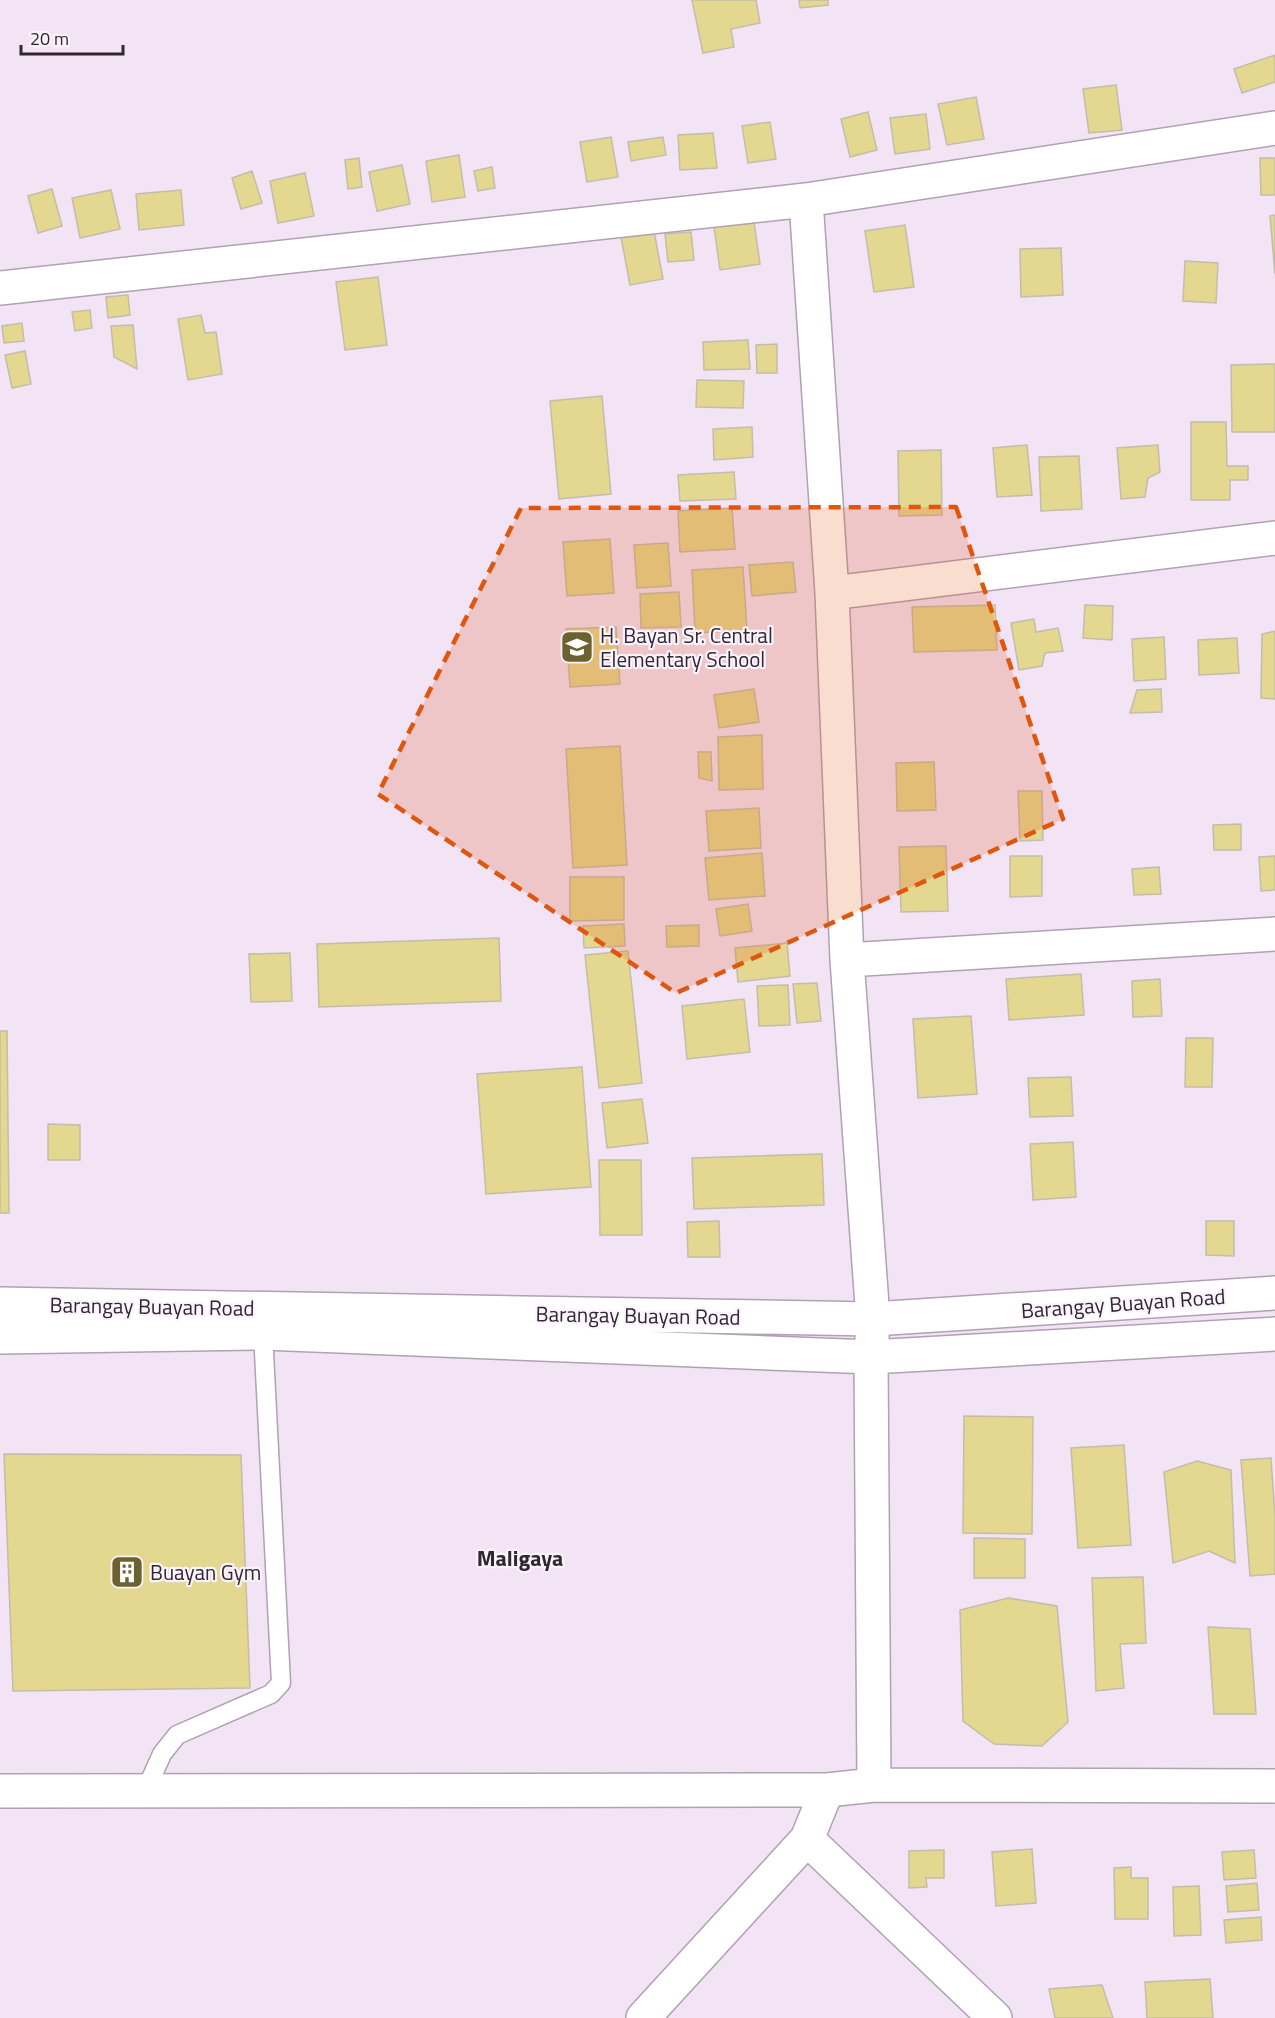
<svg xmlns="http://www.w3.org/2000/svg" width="1275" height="2018" viewBox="0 0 1275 2018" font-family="'Titillium Web',sans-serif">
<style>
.building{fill:#e4d790;stroke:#c2bea9;stroke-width:1.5}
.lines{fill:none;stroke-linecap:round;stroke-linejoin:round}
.service-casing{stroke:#b0a1b3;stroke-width:21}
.minor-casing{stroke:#b0a1b3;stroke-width:36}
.service{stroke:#fff;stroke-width:18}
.minor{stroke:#fff;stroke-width:33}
.marked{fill:#df570e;fill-opacity:0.2;stroke:#df570e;stroke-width:4.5;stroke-dasharray:12 8;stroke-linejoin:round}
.labels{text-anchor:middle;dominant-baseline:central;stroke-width:4.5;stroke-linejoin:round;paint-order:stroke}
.poi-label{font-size:21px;fill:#2e282f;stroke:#fcf3fe;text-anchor:start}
.street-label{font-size:21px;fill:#2e282f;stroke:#fcf3fe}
.neighbourhood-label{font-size:22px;font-weight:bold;fill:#2e282f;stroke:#fcf3fe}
</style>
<rect width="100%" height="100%" fill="#f2e3f5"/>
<path class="building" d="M 692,0 L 756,0 L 760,23 L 731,29 L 734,47 L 703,53 Z
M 799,0 L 828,0 L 828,5 L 800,8 Z
M 1275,55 L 1275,82 L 1242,93 L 1234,69 Z
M 1116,85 L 1122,130 L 1089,133 L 1083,89 Z
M 976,97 L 984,139 L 947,145 L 938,104 Z
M 868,112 L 877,150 L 850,157 L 841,119 Z
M 926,114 L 930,149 L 895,154 L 890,118 Z
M 770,122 L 776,159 L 748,163 L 742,126 Z
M 713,133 L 717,168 L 680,170 L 678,135 Z
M 611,137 L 618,177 L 587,182 L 580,142 Z
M 663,137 L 666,155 L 631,161 L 628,142 Z
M 459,155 L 465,197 L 432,202 L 426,161 Z
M 359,158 L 362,187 L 348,189 L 345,160 Z
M 1260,158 L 1275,158 L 1275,195 L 1261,195 Z
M 402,165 L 410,204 L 377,211 L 369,172 Z
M 492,167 L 495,188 L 478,191 L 474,171 Z
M 252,171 L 262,203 L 241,209 L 232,178 Z
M 305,173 L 314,216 L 278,223 L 270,181 Z
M 52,189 L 62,226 L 38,233 L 28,196 Z
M 111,190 L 120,229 L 80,238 L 72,198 Z
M 181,190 L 184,225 L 139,230 L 136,194 Z
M 1275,215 L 1275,274 L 1270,216 Z
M 754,222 L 760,264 L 720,270 L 714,227 Z
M 905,225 L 914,287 L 874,292 L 865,231 Z
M 654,231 L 663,279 L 630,285 L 621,237 Z
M 691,232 L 694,260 L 668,262 L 665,234 Z
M 1061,248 L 1063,295 L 1021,297 L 1020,249 Z
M 1185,261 L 1218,263 L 1216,303 L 1183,301 Z
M 378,277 L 387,345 L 345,350 L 336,282 Z
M 128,295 L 130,315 L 108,318 L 106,297 Z
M 90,310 L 92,328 L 75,331 L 72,312 Z
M 201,315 L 205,333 L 216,332 L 222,374 L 188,380 L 178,319 Z
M 22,323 L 24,341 L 4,343 L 2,326 Z
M 133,325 L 137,369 L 114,357 L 111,326 Z
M 748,340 L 750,369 L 704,370 L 703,342 Z
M 777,344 L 777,373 L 757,373 L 756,345 Z
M 25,351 L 31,384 L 12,388 L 5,355 Z
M 1275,364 L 1275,432 L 1232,432 L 1231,365 Z
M 697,380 L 744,381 L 743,408 L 696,407 Z
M 602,396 L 611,494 L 559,499 L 550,401 Z
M 1191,422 L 1226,422 L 1227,466 L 1248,466 L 1248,480 L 1230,480 L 1230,500 L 1191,500 Z
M 752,427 L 753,457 L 714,460 L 713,429 Z
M 1027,445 L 1032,495 L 997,497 L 993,448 Z
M 1158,445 L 1160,472 L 1148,478 L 1145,497 L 1121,499 L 1117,448 Z
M 941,450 L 942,515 L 899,516 L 898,451 Z
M 1079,456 L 1082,509 L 1041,511 L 1039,457 Z
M 734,472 L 736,499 L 680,501 L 678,475 Z
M 732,508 L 735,549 L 680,552 L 678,511 Z
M 610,539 L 614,593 L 567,596 L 563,542 Z
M 668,543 L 671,586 L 637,588 L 634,545 Z
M 793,562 L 796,592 L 752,596 L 749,565 Z
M 743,567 L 747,630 L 695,633 L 692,570 Z
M 679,592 L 681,627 L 641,628 L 640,594 Z
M 995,605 L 997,650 L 914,652 L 912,607 Z
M 1085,605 L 1113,606 L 1112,640 L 1083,638 Z
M 1034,619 L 1036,632 L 1058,628 L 1063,651 L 1045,653 L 1042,666 L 1019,670 L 1011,623 Z
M 616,627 L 620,684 L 570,687 L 566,629 Z
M 1275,631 L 1275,699 L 1261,698 L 1262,634 Z
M 1164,637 L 1166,679 L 1134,681 L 1132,639 Z
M 1237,638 L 1239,673 L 1199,675 L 1198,640 Z
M 754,689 L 759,722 L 719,728 L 714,695 Z
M 1161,689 L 1162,712 L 1130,713 L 1137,690 Z
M 762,735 L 763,789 L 719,790 L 718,737 Z
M 620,746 L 627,865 L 573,868 L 566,749 Z
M 698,752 L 711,752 L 712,781 L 699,778 Z
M 934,762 L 936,810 L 897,811 L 896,763 Z
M 1018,791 L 1042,791 L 1043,840 L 1020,841 Z
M 759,808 L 761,848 L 709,851 L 706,811 Z
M 1241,824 L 1241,850 L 1214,850 L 1213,825 Z
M 946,846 L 948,911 L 901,912 L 899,847 Z
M 762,853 L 765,896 L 709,900 L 705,858 Z
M 1010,856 L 1042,856 L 1042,896 L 1010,897 Z
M 1275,856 L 1275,890 L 1261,891 L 1259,857 Z
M 1159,867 L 1161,894 L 1134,895 L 1132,869 Z
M 570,877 L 624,877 L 624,920 L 570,921 Z
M 748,904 L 752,931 L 720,936 L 716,909 Z
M 624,924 L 625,946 L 584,948 L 583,926 Z
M 699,925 L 699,946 L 667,947 L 666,926 Z
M 499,938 L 501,1001 L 319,1007 L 317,944 Z
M 787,943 L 790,976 L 738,982 L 735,948 Z
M 628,951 L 642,1083 L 599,1088 L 585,955 Z
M 290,953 L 292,1001 L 251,1002 L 249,954 Z
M 1081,974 L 1084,1015 L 1009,1020 L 1006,979 Z
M 1160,979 L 1162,1016 L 1133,1017 L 1132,981 Z
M 817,983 L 821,1021 L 797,1023 L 793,984 Z
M 788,985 L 790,1025 L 759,1026 L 757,986 Z
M 744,999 L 750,1052 L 687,1059 L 682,1006 Z
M 971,1016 L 977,1094 L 918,1098 L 913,1019 Z
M 0,1031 L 7,1031 L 9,1213 L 0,1213 Z
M 1186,1038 L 1213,1038 L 1212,1087 L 1185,1087 Z
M 582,1067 L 591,1187 L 486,1194 L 477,1074 Z
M 1071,1077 L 1073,1116 L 1030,1117 L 1028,1078 Z
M 642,1099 L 648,1143 L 607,1148 L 602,1103 Z
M 48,1124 L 80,1125 L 80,1160 L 48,1160 Z
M 1073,1142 L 1076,1197 L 1033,1200 L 1030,1144 Z
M 822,1154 L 824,1205 L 694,1209 L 692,1158 Z
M 599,1160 L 641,1160 L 642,1235 L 600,1235 Z
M 719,1221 L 720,1257 L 688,1257 L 687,1222 Z
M 1206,1221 L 1234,1221 L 1234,1256 L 1206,1255 Z
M 964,1416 L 1033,1417 L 1032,1534 L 963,1533 Z
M 1124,1445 L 1131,1545 L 1078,1548 L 1071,1448 Z
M 4,1454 L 241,1455 L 250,1688 L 13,1691 Z
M 1271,1458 L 1275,1516 L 1275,1574 L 1250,1576 L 1241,1460 Z
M 1197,1461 L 1231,1470 L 1235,1563 L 1209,1551 L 1173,1563 L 1164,1472 Z
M 974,1538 L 1025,1539 L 1025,1578 L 974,1578 Z
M 1143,1577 L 1146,1643 L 1120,1644 L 1124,1688 L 1096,1691 L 1092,1578 Z
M 1008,1598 L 1057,1606 L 1068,1722 L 1042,1746 L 994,1744 L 963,1721 L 960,1610 Z
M 1208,1627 L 1250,1629 L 1256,1714 L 1214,1714 Z
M 1032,1849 L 1036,1903 L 996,1906 L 992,1852 Z
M 944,1850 L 944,1878 L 926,1878 L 927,1887 L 909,1888 L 909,1851 Z
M 1254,1850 L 1256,1878 L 1224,1880 L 1222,1852 Z
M 1131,1867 L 1131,1878 L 1148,1878 L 1148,1919 L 1115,1919 L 1114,1868 Z
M 1257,1883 L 1259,1910 L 1228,1912 L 1226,1886 Z
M 1199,1886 L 1201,1935 L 1174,1936 L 1173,1887 Z
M 1261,1917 L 1262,1940 L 1226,1943 L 1224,1920 Z
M 1210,1979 L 1213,2018 L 1147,2018 L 1145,1982 Z
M 1102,1985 L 1113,2018 L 1055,2018 L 1049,1989 Z"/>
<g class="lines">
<g class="service-casing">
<path id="service" d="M 145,1792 L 162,1754 L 177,1735 L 271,1694 L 281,1683 L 263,1333"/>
</g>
<g class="minor-casing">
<path id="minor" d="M 806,200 L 832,593 L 847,960 L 873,1319 L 871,1357 L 874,1785
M 0,288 L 806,200 L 1275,128
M 832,593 L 1275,538
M 847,960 L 1275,934
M 0,1304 L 873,1319 L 1275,1293
M 0,1337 L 263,1333 L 871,1357 L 1275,1334
M 0,1791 L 827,1790 L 874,1785 L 1275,1786
M 807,1839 L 995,2018
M 643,2018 L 807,1839 L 827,1790"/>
</g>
<use href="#service" class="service"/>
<use href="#minor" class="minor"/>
</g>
<path class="marked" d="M 956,507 L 1063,819 L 676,993 L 378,794 L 521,508 Z"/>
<defs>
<g id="school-square" transform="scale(1.725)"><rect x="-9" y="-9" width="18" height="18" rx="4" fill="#6c622f" stroke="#fcf3fe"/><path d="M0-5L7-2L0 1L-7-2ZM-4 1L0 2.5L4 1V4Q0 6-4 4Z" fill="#fff"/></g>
<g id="building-square" transform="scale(1.725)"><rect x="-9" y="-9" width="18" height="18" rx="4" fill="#6c622f" stroke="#fcf3fe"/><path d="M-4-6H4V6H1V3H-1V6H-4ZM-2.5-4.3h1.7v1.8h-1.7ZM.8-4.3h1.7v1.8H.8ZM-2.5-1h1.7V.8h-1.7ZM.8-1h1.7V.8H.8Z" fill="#fff"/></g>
</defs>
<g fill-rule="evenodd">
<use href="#school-square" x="577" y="647"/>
<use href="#building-square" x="127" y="1572"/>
</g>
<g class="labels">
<g class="poi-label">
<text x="600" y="635">H. Bayan Sr. Central<tspan x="600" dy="24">Elementary School</tspan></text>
<text x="150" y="1572">Buayan Gym</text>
</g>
<g class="street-label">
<text transform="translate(1123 1303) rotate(-4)">Barangay Buayan Road</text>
<text transform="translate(152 1306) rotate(1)">Barangay Buayan Road</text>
<text transform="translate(638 1315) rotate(1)">Barangay Buayan Road</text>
</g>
<g class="neighbourhood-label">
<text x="520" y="1558">Maligaya</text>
</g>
</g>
<path d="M21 45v9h102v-9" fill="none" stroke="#2e282f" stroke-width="3"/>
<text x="30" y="45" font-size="18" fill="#2e282f" stroke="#fcf3fe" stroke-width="4.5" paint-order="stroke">20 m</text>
</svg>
